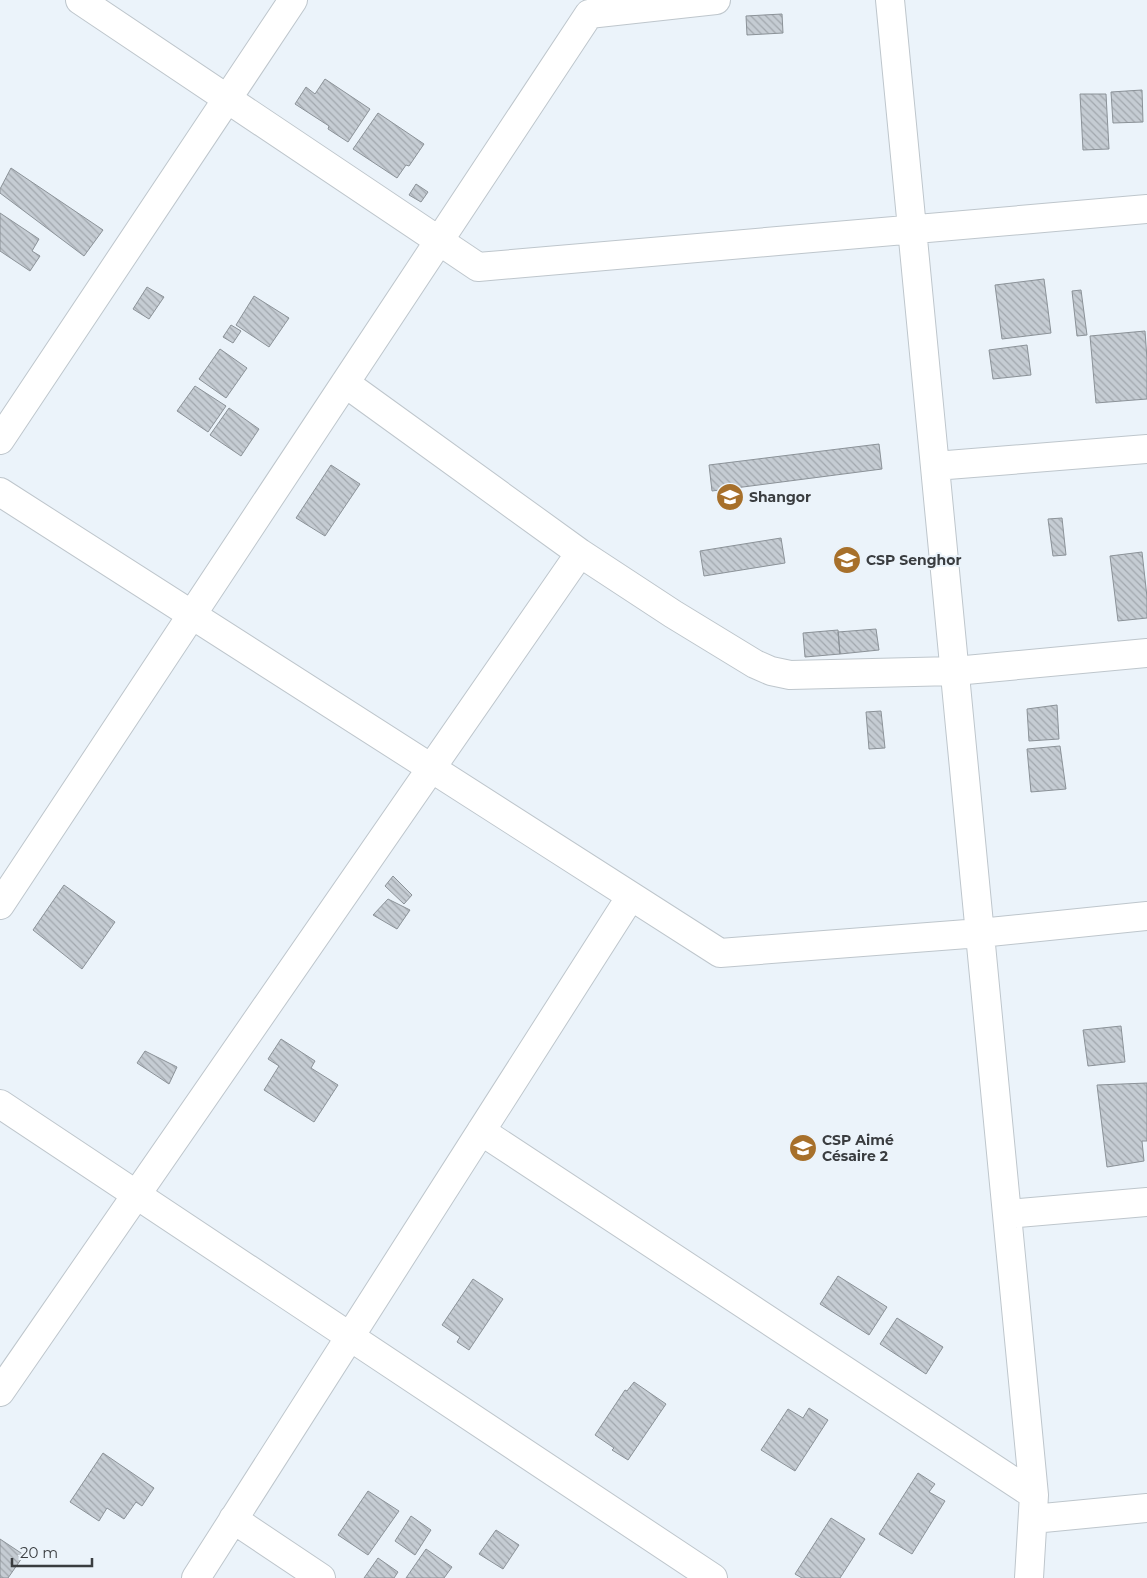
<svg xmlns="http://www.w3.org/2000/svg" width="1147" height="1578" viewBox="0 0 1147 1578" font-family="Montserrat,sans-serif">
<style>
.building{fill:url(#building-back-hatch);stroke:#8b9298}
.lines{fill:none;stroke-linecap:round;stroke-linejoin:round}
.street-casing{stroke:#bec6cc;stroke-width:30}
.street{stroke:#fff;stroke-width:28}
.labels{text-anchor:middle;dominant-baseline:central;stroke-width:4;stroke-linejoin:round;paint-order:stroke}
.poi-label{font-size:14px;font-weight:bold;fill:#3a3d40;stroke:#ebf3fa;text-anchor:start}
</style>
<defs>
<pattern id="building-back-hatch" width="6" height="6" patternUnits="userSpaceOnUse" patternTransform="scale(1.25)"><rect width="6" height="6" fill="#c5ccd3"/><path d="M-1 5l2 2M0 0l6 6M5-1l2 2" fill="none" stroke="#a1a7ad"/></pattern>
</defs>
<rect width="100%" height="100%" fill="#ebf3fa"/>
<path class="building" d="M 782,14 L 783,33 L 747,35 L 746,16 Z
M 325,79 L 370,109 L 348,142 L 328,129 L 329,126 L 295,104 L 306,87 L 315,94 Z
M 1142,90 L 1143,122 L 1113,123 L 1111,92 Z
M 1080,94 L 1106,94 L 1109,149 L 1083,150 Z
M 378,113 L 424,144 L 409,166 L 406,165 L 397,178 L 353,149 Z
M 11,168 L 103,230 L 84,256 L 0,193 L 0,189 Z
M 416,184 L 428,192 L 421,202 L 409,195 Z
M 0,213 L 39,239 L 32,251 L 40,256 L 30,271 L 0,251 Z
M 1044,279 L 1051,333 L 1002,339 L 995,285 Z
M 147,287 L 164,297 L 149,319 L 133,309 Z
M 1081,290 L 1087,335 L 1077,336 L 1072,291 Z
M 254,296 L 289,318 L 269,347 L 236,325 Z
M 231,325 L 241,331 L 233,343 L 223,337 Z
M 1145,331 L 1147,359 L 1147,399 L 1096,403 L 1090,336 Z
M 1027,345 L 1031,375 L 993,379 L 989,350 Z
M 220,349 L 247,368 L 226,398 L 199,379 Z
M 195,386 L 226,406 L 208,432 L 177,411 Z
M 229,408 L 259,429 L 241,456 L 210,435 Z
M 879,444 L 882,469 L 712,491 L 709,465 Z
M 331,465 L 360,484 L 325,536 L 296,518 Z
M 1062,518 L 1066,555 L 1053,556 L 1048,519 Z
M 781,538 L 785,563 L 704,576 L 700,551 Z
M 1142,552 L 1147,597 L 1147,618 L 1118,621 L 1110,556 Z
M 876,629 L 879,650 L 840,654 L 838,632 Z
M 838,630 L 840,654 L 805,657 L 803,633 Z
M 1057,705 L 1059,739 L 1029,741 L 1027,709 Z
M 881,711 L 885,748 L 869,749 L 866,712 Z
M 1060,746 L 1066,789 L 1031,792 L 1027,749 Z
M 393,876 L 412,895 L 404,904 L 385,886 Z
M 64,885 L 115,922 L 82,969 L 33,930 Z
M 388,899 L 410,910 L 397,929 L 373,915 Z
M 1121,1026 L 1125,1062 L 1088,1066 L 1083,1030 Z
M 281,1039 L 315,1061 L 311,1068 L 338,1085 L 314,1122 L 264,1090 L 279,1066 L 268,1059 Z
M 145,1051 L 177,1067 L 169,1084 L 137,1063 Z
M 1147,1083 L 1147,1141 L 1142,1141 L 1144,1161 L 1107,1167 L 1097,1085 Z
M 838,1276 L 887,1307 L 869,1335 L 820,1304 Z
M 473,1279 L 503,1299 L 469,1350 L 457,1342 L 460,1337 L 442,1325 Z
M 897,1318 L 943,1347 L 926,1374 L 880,1344 Z
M 634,1382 L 666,1404 L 628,1460 L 612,1450 L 614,1448 L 595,1435 L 625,1390 L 627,1391 Z
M 809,1408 L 828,1420 L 795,1471 L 761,1450 L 788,1409 L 803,1418 Z
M 103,1453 L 154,1488 L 142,1506 L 136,1502 L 124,1519 L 107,1508 L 99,1521 L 70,1502 Z
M 918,1473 L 935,1484 L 929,1492 L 945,1501 L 912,1554 L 879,1534 Z
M 368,1491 L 399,1511 L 368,1555 L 338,1535 Z
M 411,1516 L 431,1530 L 415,1555 L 395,1541 Z
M 831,1518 L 865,1539 L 840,1578 L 802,1578 L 795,1574 Z
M 496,1530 L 519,1545 L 503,1569 L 479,1554 Z
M 0,1539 L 24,1555 L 8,1578 L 0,1578 Z
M 426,1549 L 452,1567 L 444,1578 L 406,1578 Z
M 378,1558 L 398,1572 L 394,1578 L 364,1578 Z"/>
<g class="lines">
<g class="street-casing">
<path id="street" d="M 80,0 L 478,267 L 1147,209
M 890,0 L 1034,1495 L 1029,1578
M 345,383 L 580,553 L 673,614 L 755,664 L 771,671 L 790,675 L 955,671 L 1147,653
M 0,440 L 293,0
M 935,466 L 1147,449
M 0,492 L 720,953 L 980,933 L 1147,916
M 0,905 L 589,14 L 716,0
M 0,1104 L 713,1578
M 481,1131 L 1034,1495
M 1007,1214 L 1147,1202
M 0,1392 L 580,553
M 233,1519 L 321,1578
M 1033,1519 L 1147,1508
M 196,1578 L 631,896"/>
</g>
<use href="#street" class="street"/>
</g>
<defs>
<g id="school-disc" transform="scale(1.4375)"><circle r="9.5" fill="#a7702b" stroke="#ebf3fa"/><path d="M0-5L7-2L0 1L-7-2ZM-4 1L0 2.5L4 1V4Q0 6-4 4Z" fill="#fff"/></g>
</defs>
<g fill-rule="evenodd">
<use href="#school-disc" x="730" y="497"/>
<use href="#school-disc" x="847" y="560"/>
<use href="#school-disc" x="803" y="1148"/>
</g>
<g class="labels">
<g class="poi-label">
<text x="749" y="497">Shangor</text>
<text x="866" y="560">CSP Senghor</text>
<text x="822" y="1140">CSP Aimé<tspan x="822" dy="16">Césaire 2</tspan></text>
</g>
</g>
<path d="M12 1558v8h80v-8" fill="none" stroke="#3a3d40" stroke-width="2.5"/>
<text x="20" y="1558" font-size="15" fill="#3a3d40" stroke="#ebf3fa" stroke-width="4" paint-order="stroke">20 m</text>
</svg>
